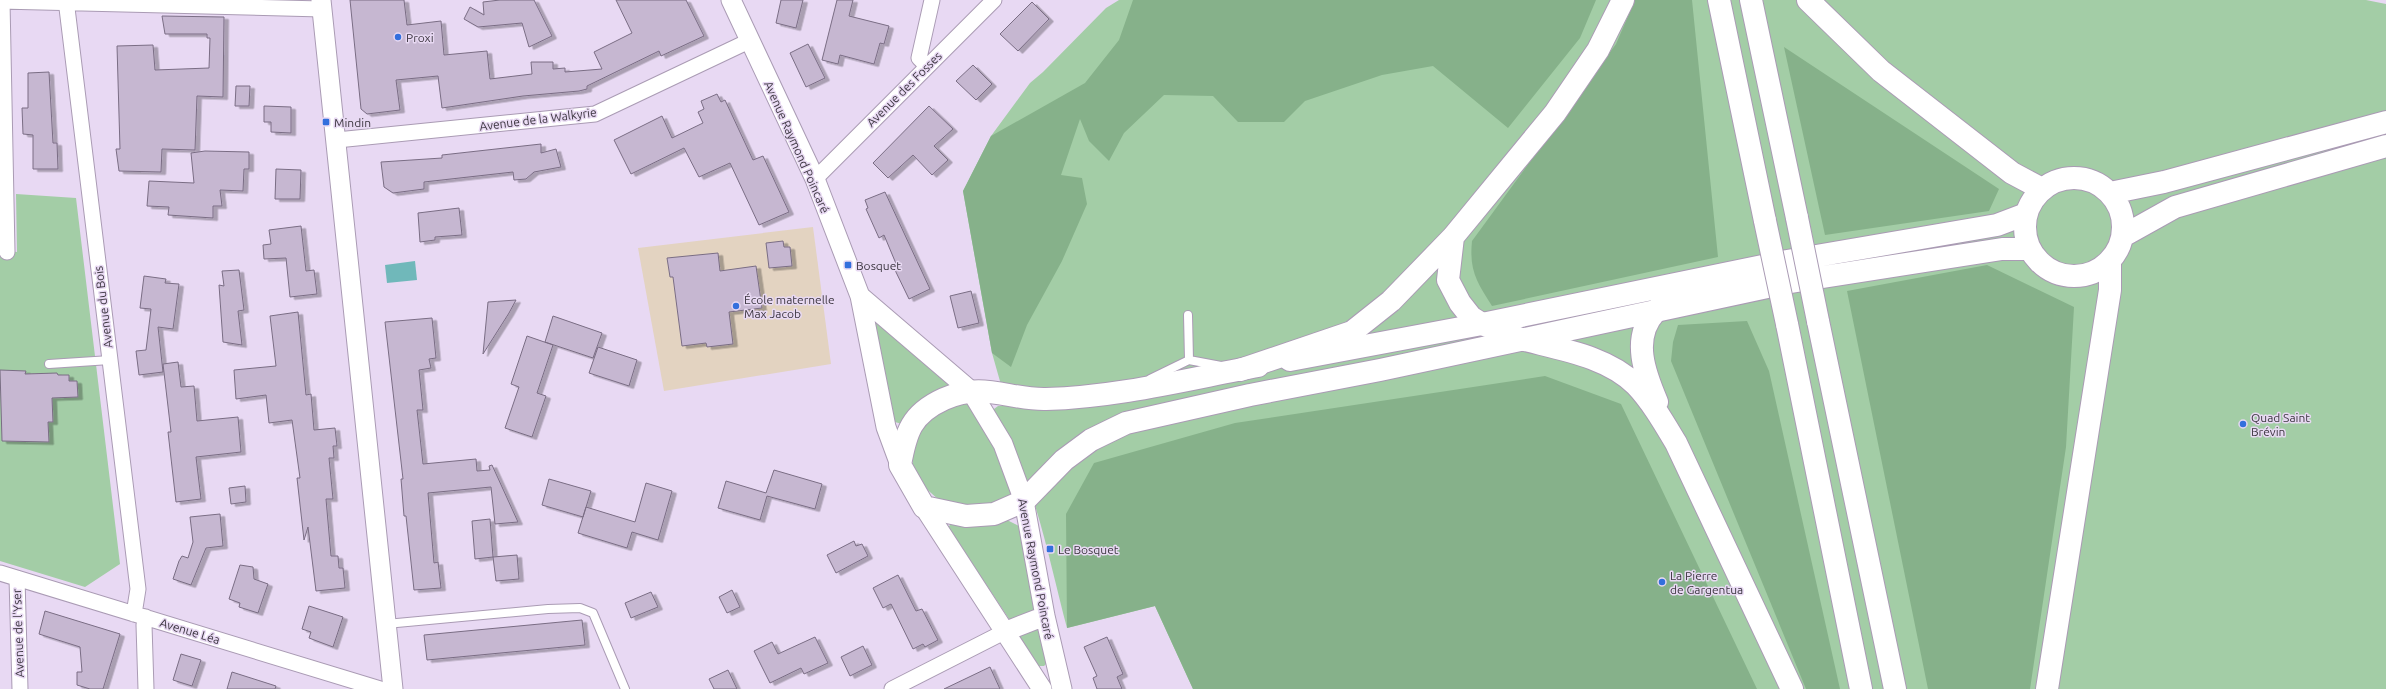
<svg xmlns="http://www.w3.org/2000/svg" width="2386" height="689" viewBox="0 0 2386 689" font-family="Ubuntu,sans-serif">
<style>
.education{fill:#e3d3c1}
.green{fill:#a3cda6}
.forest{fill:#86b18a}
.water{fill:#70b8ba}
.building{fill:#c6b7d1;stroke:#7a6d84;filter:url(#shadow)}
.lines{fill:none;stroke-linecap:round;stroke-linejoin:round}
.service-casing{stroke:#aa9bb4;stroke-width:10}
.minor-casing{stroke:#aa9bb4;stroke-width:17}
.tertiary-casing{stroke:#aa9bb4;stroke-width:21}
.secondary-casing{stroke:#aa9bb4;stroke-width:24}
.primary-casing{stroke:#aa9bb4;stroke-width:24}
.trunk-casing{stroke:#aa9bb4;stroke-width:24}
.service{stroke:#fff;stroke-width:8}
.minor{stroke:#fff;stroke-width:15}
.tertiary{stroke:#fff;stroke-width:19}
.secondary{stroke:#fff;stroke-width:22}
.primary{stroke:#fff;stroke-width:22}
.trunk{stroke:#fff;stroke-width:22}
.trunk-bridge-casing{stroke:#aa9bb4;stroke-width:24;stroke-linecap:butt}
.trunk-bridge{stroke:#fff;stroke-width:22}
.poi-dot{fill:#336fdd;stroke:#e8d9f3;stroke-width:1.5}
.labels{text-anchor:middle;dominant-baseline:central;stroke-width:3;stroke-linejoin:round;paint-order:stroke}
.poi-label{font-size:12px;fill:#3d3741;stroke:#e8d9f3;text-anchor:start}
.street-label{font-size:12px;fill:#3d3741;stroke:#e8d9f3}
</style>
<defs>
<filter id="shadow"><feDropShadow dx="4.5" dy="2.5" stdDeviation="0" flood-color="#0004"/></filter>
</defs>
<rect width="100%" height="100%" fill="#e8d9f3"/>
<path class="education" d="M 813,227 L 831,364 L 664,391 L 638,248 Z"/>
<path class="green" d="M 1119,0 L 2366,0 L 2386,4 L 2386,689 L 1193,689 L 1155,606 L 1067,628 C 1049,561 1033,470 994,412 L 994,409 L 998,406 L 1007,406 L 992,353 L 963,191 L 991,136 L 1030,83 L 1043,72 L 1106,8 Z
M 16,194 L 76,198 L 120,564 L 85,587 L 0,561 L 0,250 L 17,252 Z
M 872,318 L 949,385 L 902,424 L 895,422 L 870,324 Z
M 965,403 C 989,417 1005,469 1011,494 L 999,502 L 966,506 L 939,500 L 922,485 L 913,466 L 912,455 L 918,430 L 941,410 Z
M 1005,519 L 1019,526 L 1036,610 L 1011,622 L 948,527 L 951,524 Z
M 1039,628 L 1046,664 L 1044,666 L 1038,666 L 1019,636 Z"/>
<path class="forest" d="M 1133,0 L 1596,0 L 1580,38 L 1508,128 L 1433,66 L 1382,75 L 1305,101 L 1284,122 L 1238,122 L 1213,96 L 1164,95 L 1124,133 L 1109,161 L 1089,141 L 1080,119 L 1061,175 L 1082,178 L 1087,204 L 1062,261 L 1027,325 L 1011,367 L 992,353 L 963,191 L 991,136 L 1085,83 L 1119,40 Z
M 1635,0 L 1692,0 L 1718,257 L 1492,306 C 1477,282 1469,271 1472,241 L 1616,44 Z
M 1784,47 L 1999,189 L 1989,211 L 1825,235 Z
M 1987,265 L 2074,307 L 2066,447 L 2030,689 L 1928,689 L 1847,291 Z
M 1747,321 L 1769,371 L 1840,689 L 1806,689 L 1671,361 L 1673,342 L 1678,325 Z
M 1545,376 L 1621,404 L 1757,689 L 1193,689 L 1155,606 L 1067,628 L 1066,514 L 1094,463 L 1235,423 Z"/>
<path class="water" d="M 415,261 L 417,280 L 387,283 L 385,265 Z"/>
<path class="building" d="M 350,0 L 404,0 L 407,25 L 441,21 L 444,55 L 487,51 L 490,79 L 532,74 L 531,62 L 553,62 L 553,69 L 565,68 L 565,72 L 602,69 L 594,52 L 632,33 L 616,0 L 686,0 L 704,36 L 661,56 L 659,51 L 587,86 L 587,89 L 579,91 L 523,96 L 442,108 L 438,76 L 396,80 L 400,110 L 367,114 L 361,109 Z
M 500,0 L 534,0 L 552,36 L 529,47 L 522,23 L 478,27 L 464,19 L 470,7 L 484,15 L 483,2 Z
M 781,0 L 803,0 L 796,28 L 776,23 Z
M 837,0 L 853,0 L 849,16 L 889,26 L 884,44 L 880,43 L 874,64 L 840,55 L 838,64 L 822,60 Z
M 1032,2 L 1049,19 L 1018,51 L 1000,34 Z
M 162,16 L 224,17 L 223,97 L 197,96 L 195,150 L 162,149 L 161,172 L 119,171 L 116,149 L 120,149 L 117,46 L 153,45 L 155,70 L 209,68 L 210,38 L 207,38 L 207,34 L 165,34 Z
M 808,44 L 825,78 L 806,87 L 790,53 Z
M 973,65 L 992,84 L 976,100 L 956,81 Z
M 49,72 L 53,143 L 57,143 L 58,169 L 33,169 L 33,135 L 23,134 L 22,108 L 28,108 L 28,73 Z
M 236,86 L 250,86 L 249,106 L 235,106 Z
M 717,94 L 721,102 L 725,100 L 753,160 L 763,156 L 789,212 L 759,225 L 730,163 L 699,177 L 684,148 L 631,174 L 614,140 L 662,116 L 672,138 L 703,123 L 698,112 L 704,109 L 701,101 Z
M 264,106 L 291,107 L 291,133 L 271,132 L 271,122 L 264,122 Z
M 929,106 L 953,129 L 934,146 L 948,160 L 932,175 L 913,155 L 888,178 L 873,163 Z
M 541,144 L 541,153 L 556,149 L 561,167 L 534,172 L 526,179 L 514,180 L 513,172 L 424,182 L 424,189 L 393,193 L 384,187 L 381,162 L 442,158 L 442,155 Z
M 205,151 L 249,152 L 249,169 L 244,169 L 243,191 L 220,190 L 222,206 L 213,206 L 213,218 L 168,215 L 169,207 L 147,206 L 149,181 L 194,183 L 191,153 Z
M 276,169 L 301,170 L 300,199 L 275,199 Z
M 885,192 L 930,289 L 909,299 L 894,268 L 897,266 L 884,235 L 879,238 L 866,209 L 868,208 L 865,200 Z
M 459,208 L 462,235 L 435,237 L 435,240 L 420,242 L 418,213 Z
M 301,226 L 306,271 L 314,270 L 317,294 L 290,297 L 286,258 L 264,259 L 263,245 L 271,244 L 269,230 Z
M 783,241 L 784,247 L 790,247 L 792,266 L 769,268 L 766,243 Z
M 718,253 L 720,271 L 756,266 L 762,308 L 729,312 L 733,344 L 707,347 L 706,343 L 682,346 L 673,277 L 670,277 L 667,258 Z
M 239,270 L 244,310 L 238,311 L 242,345 L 223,342 L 219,285 L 224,286 L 222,271 Z
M 144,276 L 166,279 L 165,283 L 179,284 L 173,329 L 158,327 L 163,372 L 139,375 L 136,351 L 146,350 L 151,309 L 140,308 Z
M 971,291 L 979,323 L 958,328 L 950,296 Z
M 516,300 L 509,313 L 483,354 L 488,302 Z
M 298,312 L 306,395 L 311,394 L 314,430 L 335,428 L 337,446 L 333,446 L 334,458 L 329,458 L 333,499 L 326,499 L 331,556 L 338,556 L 339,568 L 343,568 L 345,588 L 316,591 L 308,527 L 304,540 L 297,478 L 300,478 L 292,420 L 269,423 L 266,395 L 236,399 L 234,370 L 276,366 L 270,316 Z
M 553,316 L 602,333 L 593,358 L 545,342 Z
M 432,318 L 436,358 L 429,359 L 431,368 L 419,370 L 423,410 L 417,410 L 423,464 L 476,459 L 477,471 L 490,470 L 489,466 L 492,465 L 518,522 L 495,524 L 491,487 L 428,493 L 434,563 L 438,562 L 441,588 L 414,590 L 406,516 L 404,516 L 401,479 L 403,479 L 385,322 Z
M 527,336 L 553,345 L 537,393 L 546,396 L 532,437 L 505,428 L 519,387 L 511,384 Z
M 598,347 L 637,360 L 629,386 L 589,373 Z
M 178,362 L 181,387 L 194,386 L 197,421 L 238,417 L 241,452 L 196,457 L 201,499 L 176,502 L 168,432 L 171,432 L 163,364 Z
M 0,370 L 26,371 L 25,374 L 57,373 L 58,375 L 69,375 L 69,381 L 77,381 L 78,397 L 52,398 L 53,422 L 48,422 L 49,442 L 2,441 Z
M 774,470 L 822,484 L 815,509 L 767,496 L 760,520 L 718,508 L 726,481 L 766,493 Z
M 549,479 L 591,491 L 583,517 L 542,505 Z
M 646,483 L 672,491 L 658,540 L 632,532 L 627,548 L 578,533 L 586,507 L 635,522 Z
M 245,486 L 246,502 L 231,504 L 229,488 Z
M 220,514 L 223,546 L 206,548 L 191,585 L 173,579 L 179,561 L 182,556 L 188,558 L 193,542 L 190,517 Z
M 490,519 L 493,557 L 475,559 L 472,521 Z
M 854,541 L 856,546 L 862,544 L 868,556 L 836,573 L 827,555 Z
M 517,555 L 519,579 L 496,581 L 493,557 Z
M 240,565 L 253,567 L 254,579 L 268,584 L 258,613 L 239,607 L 240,603 L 229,599 Z
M 898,575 L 916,611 L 922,609 L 938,640 L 925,647 L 923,644 L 913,649 L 891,604 L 883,608 L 873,588 Z
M 732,590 L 740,607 L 727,613 L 719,597 Z
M 651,592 L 658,607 L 631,618 L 625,603 Z
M 309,606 L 343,617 L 333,647 L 309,638 L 311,632 L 302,629 Z
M 45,611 L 120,634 L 103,689 L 90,689 L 77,685 L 77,672 L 82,672 L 80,647 L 39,634 Z
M 582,620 L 585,645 L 427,660 L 424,635 Z
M 815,637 L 828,663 L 804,674 L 801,668 L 770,683 L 754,651 L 772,642 L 778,654 Z
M 1107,637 L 1123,674 L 1117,677 L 1122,689 L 1097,689 L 1093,678 L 1097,676 L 1084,647 Z
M 863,646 L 872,665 L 850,676 L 841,657 Z
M 181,654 L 201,660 L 192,686 L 173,680 Z
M 990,667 L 1000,689 L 944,689 Z
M 728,670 L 737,689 L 714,689 L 709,679 Z
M 232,672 L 276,686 L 275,689 L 227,689 Z"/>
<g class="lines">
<g class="service-casing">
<path id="service" d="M 1188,315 L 1189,360
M 49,364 L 110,360
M 1150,379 L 1189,360 L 1221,366
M 386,624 L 548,609 L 580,608 L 593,613 L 625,689"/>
</g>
<g class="minor-casing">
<path id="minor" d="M 66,0 L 138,589 L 134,614
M 0,1 L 322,9
M 2,1 L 7,252
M 927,66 L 919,58 L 932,0
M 337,140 L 595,114 L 749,41
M 815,179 L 994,0
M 0,573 L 380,689
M 17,578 L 20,689
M 146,689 L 144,625 L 146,617
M 892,689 L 1004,632"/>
</g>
<g class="tertiary-casing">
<path id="tertiary" d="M 321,0 L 393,689
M 731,0 L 815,179 L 860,296 L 886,427 L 900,465
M 860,296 L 971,391 L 1003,444 L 1024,501 L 1045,616 L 1062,689
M 924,507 L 1042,689
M 1004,632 L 1045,616"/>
</g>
<g class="secondary-casing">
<path id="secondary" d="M 1290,360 L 1482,324 L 1787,261 L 1997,225 L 2026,214
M 1258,366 C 1188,379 1118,397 1046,399 C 1008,400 984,381 944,399 C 911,414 906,432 900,465 L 924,507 L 966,516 L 994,514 L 1024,501 L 1064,460 L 1091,440 L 1126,423 L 1250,395 L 1380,370 L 1791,282 L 2002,249 L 2029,249"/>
</g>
<g class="primary-casing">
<path id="primary" d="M 1808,0 L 1881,71 L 2012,173 L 2042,189
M2025 227a49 49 0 1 1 98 0a49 49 0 1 1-98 0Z
M 2110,193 L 2164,182 L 2386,122
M 2123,236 L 2175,207 L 2386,146
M 1453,237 L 1448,280 L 1460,303 L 1471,317 L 1482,324 L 1521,339
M 1240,370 L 1352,332 L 1391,301 L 1453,237 L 1555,113 L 1598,50 L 1623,0"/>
</g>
<g class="trunk-casing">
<path id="trunk" d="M 1719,0 L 1765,221
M 1751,0 L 1797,218
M 1818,321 L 1895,689
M 1787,324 L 1861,689
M 1521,339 C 1559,349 1607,356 1636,385 C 1652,402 1664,423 1676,443 L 1792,689
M 1657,402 C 1645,374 1631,338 1655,312 C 1665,300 1681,291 1693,281
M 2047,689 L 2110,290 L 2110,262"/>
</g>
<use href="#service" class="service"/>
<use href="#minor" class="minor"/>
<use href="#tertiary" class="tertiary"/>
<use href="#secondary" class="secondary"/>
<use href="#primary" class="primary"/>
<use href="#trunk" class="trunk"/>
<g class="trunk-bridge-casing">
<path id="trunk-bridge" d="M 1797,218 L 1818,321
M 1765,221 L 1787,324"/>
</g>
<use href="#trunk-bridge" class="trunk-bridge"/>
</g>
<g class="poi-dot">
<circle cx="398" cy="37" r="4"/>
<rect x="322" y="118" width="8" height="8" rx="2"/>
<rect x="844" y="261" width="8" height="8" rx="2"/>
<circle cx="736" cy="306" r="4"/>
<circle cx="2243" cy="424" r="4"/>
<rect x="1046" y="545" width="8" height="8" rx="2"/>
<circle cx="1662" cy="582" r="4"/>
</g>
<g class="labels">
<g class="poi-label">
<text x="406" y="37">Proxi</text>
<text x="334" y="122">Mindin</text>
<text x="856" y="265">Bosquet</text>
<text x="744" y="299">École maternelle<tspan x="744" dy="14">Max Jacob</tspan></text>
<text x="2251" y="417">Quad Saint<tspan x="2251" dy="14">Brévin</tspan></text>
<text x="1058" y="549">Le Bosquet</text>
<text x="1670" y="575">La Pierre<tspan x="1670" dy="14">de Gargentua</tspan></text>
</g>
<g class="street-label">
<text transform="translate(904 89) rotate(-45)">Avenue des Fosses</text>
<text transform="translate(538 119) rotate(-7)">Avenue de la Walkyrie</text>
<text transform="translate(797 147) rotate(66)">Avenue Raymond Poincaré</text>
<text transform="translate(103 307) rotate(-97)">Avenue du Bois</text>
<text transform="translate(1036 569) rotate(79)">Avenue Raymond Poincaré</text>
<text transform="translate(190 631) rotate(17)">Avenue Léa</text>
<text transform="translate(18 633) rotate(-92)">Avenue de l'Yser</text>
</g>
</g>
</svg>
